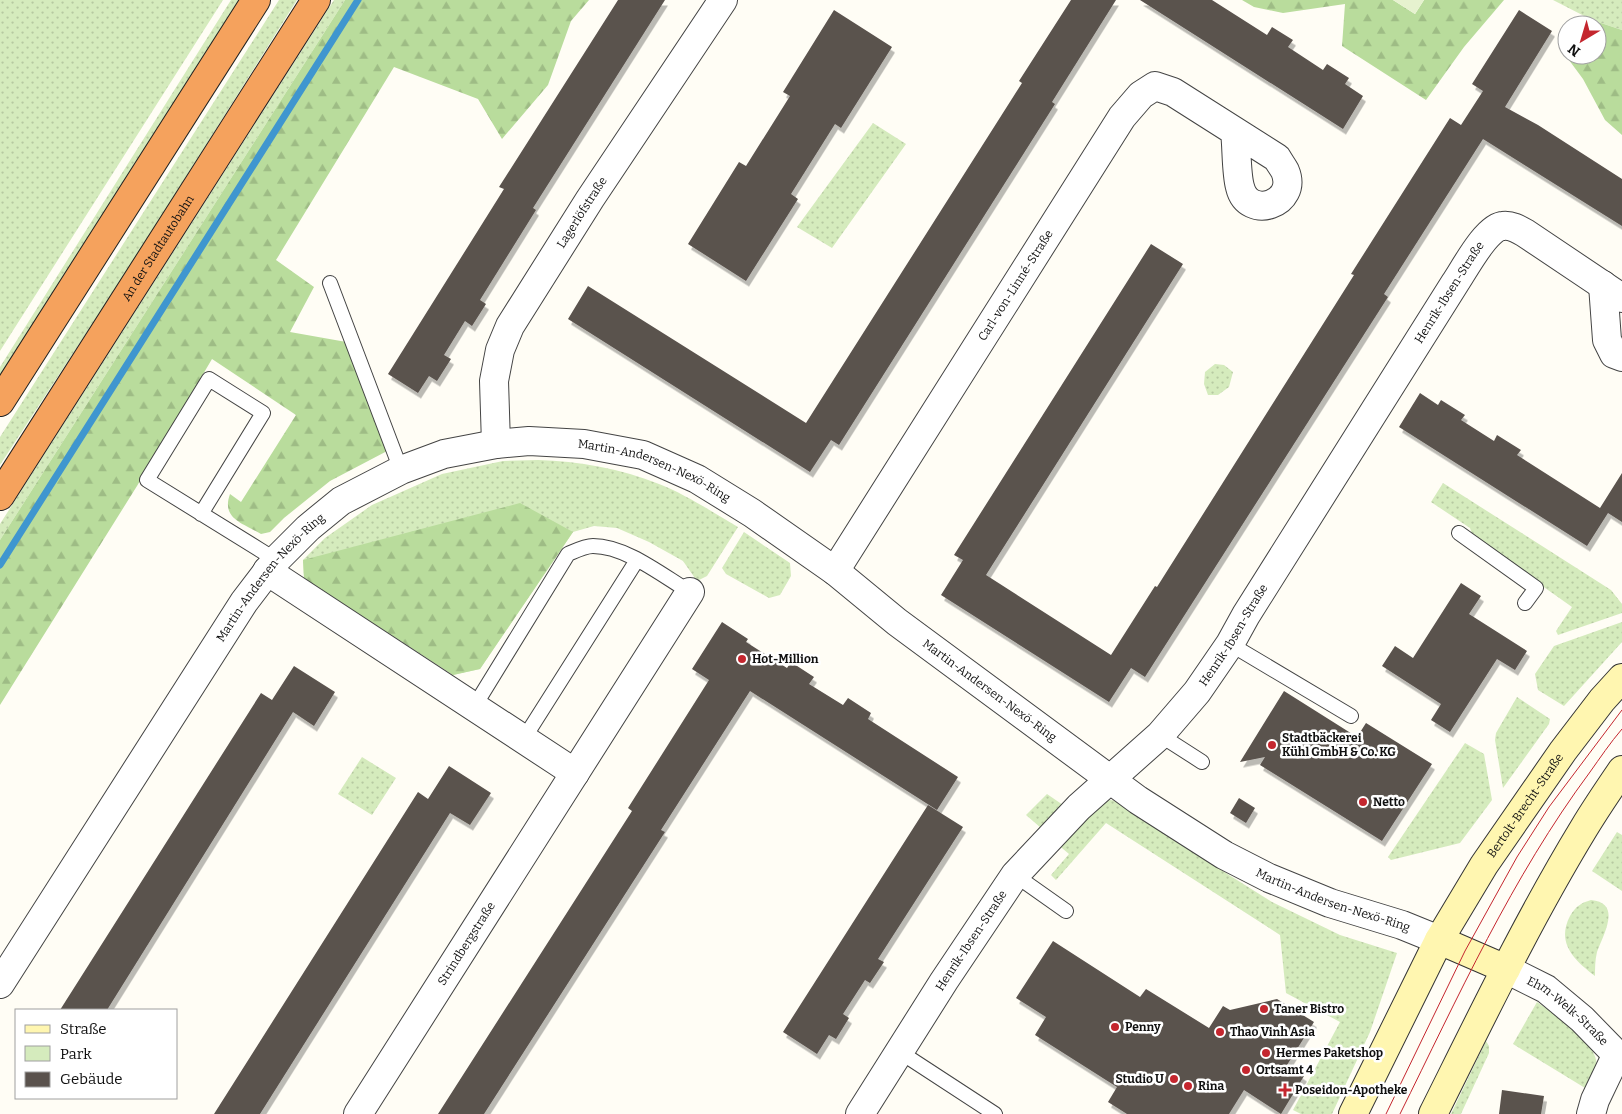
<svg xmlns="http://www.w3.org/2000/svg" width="1622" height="1114" viewBox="0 0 1622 1114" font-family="Bitter,serif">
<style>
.green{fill:url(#green-dots)}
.forest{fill:url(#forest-firs)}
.pitch{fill:#e6f2cf}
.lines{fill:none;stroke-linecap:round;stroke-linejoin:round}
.stream{stroke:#3f96cf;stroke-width:7}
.building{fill:#5a524d;filter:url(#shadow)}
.lane-casing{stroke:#444;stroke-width:16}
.street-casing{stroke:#444;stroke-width:30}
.secondary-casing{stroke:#333;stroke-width:30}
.highway-casing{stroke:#222;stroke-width:30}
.lane{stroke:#fff;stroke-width:14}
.street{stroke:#fff;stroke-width:28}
.secondary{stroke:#fff6b0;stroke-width:28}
.highway{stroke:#f5a25d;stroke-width:28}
.tram{stroke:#c4262e;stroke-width:1}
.poi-dot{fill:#c4262e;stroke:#fff;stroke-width:2}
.labels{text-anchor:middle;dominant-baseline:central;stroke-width:5;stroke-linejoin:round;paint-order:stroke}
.street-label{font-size:12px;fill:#111;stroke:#fff}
.poi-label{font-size:12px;font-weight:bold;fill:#111;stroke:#fff;text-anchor:start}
</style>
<defs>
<pattern id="green-dots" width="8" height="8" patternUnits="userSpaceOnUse" patternTransform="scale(1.25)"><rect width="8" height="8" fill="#d5ebbd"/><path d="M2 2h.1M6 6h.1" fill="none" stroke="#b6c8a1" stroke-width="1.8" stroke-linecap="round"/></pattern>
<pattern id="forest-firs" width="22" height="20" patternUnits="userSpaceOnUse" patternTransform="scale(1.25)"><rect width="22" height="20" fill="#b9dc9c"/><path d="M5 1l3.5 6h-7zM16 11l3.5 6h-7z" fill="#9ebc85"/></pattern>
<filter id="shadow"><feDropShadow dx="3" dy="5.5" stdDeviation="0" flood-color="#0004"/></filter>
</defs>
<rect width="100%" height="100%" fill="#fffdf5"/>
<path class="green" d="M 0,0 L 223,0 L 0,351 Z
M 231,0 L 242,0 L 0,381 L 0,367 Z
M 279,0 L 297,0 L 128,269 L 0,465 L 0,437 Z
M 334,0 L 345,0 L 0,540 L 0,524 Z
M 1553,0 L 1622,0 L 1622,30 L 1592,20 Z
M 873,123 L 906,144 L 832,248 L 797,227 Z
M 1215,364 L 1224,365 L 1233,372 L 1229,387 L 1218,395 L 1208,395 L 1204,384 L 1205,372 Z
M 538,460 C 578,461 622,469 659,484 C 685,494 714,513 738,527 L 707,576 L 697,581 L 683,561 L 649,542 L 617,528 L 594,526 L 573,532 L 480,669 L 453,675 L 304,578 L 303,560 L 325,538 L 372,505 L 442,474 L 503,461 Z
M 1443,483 L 1611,590 L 1622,604 L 1622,613 L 1558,635 L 1556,631 L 1572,607 L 1473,537 L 1470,528 L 1431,502 Z
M 744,532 L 790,563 L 791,576 L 780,595 L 769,598 L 726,574 L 722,568 Z
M 1622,622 L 1622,642 L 1564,706 L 1538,690 L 1535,674 L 1554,646 Z
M 1517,697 L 1550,719 L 1549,724 L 1503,788 L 1495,740 L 1496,733 Z
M 1465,743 L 1484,754 L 1492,800 L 1460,843 L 1391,860 L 1388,857 Z
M 362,757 L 396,778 L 372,815 L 338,794 Z
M 1047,794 L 1063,805 L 1041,828 L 1026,815 Z
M 1110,800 L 1120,801 L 1129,806 L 1229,875 L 1272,902 L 1340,935 L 1397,953 L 1370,1032 L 1332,1114 L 1301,1114 L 1293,1110 L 1340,1022 L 1286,993 L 1280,935 L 1106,823 L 1056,880 L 1051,875 L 1069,854 L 1056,843 L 1101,803 Z
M 1617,832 L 1622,835 L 1622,891 L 1592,871 Z
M 1591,900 C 1622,903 1604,933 1597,952 C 1595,960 1595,968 1595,976 C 1574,960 1556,943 1570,916 C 1576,906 1581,903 1591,900 Z
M 1537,1002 C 1557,1016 1599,1041 1597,1069 C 1597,1076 1592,1084 1590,1091 L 1513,1044 Z
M 1486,1041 L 1489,1046 L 1489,1053 L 1461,1114 L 1451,1114 Z"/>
<path class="forest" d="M 345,0 L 589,0 L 571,21 L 548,85 L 502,139 L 478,99 L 394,67 L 276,260 L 314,287 L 290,332 L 352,343 L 389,450 L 330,481 L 284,518 L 270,532 L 261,534 C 243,523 221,519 230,494 L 241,502 L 296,415 L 212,359 L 137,486 L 0,705 L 0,540 Z
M 1242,0 L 1393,0 L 1415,14 L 1424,0 L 1504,0 L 1464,47 L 1426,100 L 1342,46 L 1345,4 L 1283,13 L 1254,7 Z
M 1592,20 L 1622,30 L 1622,135 L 1605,120 L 1583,79 L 1566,56 L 1567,55 L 1597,55 L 1597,25 L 1588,25 Z
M 520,503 L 573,532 L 480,669 L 453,675 L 304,578 L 303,560 Z"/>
<path class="pitch" d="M 1393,0 L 1424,0 L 1415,14 Z"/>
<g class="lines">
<path class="stream" d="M 0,565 L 358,0"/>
</g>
<path class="building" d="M 618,0 L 665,0 L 533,208 L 536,210 L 480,300 L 486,304 L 472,326 L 465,321 L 444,355 L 451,359 L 437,381 L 429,376 L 418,393 L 388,374 L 504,189 L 499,187 Z
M 1071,0 L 1116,0 L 1052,102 L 1055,104 L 839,445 L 831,440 L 810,472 L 568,319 L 588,286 L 806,423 L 1022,83 L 1019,81 Z
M 1140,0 L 1212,0 L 1267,35 L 1272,27 L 1293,40 L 1288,47 L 1323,70 L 1327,64 L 1349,78 L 1345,84 L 1363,96 L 1343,129 Z
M 834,10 L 892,47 L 841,128 L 835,124 L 791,194 L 798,199 L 746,281 L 688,244 L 739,162 L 746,166 L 790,96 L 783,92 Z
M 1519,10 L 1552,31 L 1505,107 L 1538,125 L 1622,179 L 1622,226 L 1483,139 L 1384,294 L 1388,297 L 1145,677 L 1131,668 L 1109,702 L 941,595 L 963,560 L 954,555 L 1151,244 L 1183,264 L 986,575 L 1111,655 L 1155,586 L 1157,587 L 1354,275 L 1351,274 L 1450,118 L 1461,125 L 1483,91 L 1472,84 Z
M 1420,393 L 1438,405 L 1441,400 L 1465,415 L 1461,420 L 1494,441 L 1497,435 L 1521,450 L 1517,455 L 1600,508 L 1622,473 L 1622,522 L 1608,513 L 1587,546 L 1399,427 Z
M 1461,583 L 1481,596 L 1469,614 L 1527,651 L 1515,670 L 1497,659 L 1450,732 L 1431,720 L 1441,704 L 1382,666 L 1395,646 L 1413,658 Z
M 722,622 L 748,639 L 746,642 L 787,668 L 791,662 L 814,677 L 809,684 L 843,705 L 848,698 L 871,713 L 868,719 L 958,777 L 937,810 L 750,691 L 661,830 L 665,832 L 484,1114 L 438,1114 L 632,811 L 628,808 L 709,680 L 692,669 Z
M 294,666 L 335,692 L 314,726 L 293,712 L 107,1010 L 60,1010 L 261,693 L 272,700 Z
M 1284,691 L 1357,737 L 1366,723 L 1432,764 L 1382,841 L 1260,765 L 1265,757 L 1240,762 Z
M 449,766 L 491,793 L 470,825 L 450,813 L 260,1114 L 214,1114 L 418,792 L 428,799 Z
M 1239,798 L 1255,808 L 1246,823 L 1230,813 Z
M 928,805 L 963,827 L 878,959 L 884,962 L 870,983 L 865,980 L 843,1014 L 849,1018 L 836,1039 L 829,1035 L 817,1054 L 783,1032 Z
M 1053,941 L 1140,997 L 1146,989 L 1209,1028 L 1223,1006 L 1230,1010 L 1277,999 L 1314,1022 L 1287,1065 L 1304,1076 L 1281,1114 L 1244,1090 L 1229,1114 L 1127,1114 L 1108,1102 L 1117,1087 L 1035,1035 L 1046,1017 L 1016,998 Z
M 1502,1090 L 1544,1096 L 1541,1114 L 1499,1114 Z"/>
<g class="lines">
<g class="lane-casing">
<path id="lane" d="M 330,283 L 401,470
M 201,514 L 263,413 L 209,379 L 147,480 L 260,550 L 276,560
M 1459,533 L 1536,588 L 1525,603
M 1230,644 L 1351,716
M 474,707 L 568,554 C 575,551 585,546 593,546 C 626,546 663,576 690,592
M 1160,735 L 1202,762
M 523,740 L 637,560
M 1015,875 L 1066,911
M 900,1052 L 995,1114"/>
</g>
<g class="street-casing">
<g id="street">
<path d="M 1603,285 L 1607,340 L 1614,354 L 1622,357"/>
<path id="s1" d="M 496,444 L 494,381 L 500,350 L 510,326 L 590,199 L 723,0"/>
<path d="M 267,571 L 575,773"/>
<path id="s2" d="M 835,571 L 1122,117 L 1141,95 L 1155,86 L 1173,92 L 1277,158 C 1279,162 1283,167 1285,171 C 1299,204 1248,221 1240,187 C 1236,173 1237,147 1235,132"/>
<path id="s3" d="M 1506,969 L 1546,989 L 1582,1019 L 1622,1060"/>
<path id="s4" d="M 0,984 L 244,602 L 276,560 L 308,528 L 341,501 L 401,470 L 444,454 L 496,444 L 529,441 L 584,444 L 643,455 L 697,479 L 752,513 L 835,571 L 897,622 L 1138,800 L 1224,855 L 1269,878 L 1330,903 L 1402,925 L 1439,940"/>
<path id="s5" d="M 358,1114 L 690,592"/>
<path id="s6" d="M 860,1114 L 944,981 L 1015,875 L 1079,807 L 1160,735 L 1197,692 L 1230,644 L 1246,615 L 1455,283 C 1464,270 1487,226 1503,226 C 1511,225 1518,229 1525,233 L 1622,298"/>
<path d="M 1591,1114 L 1595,1100 L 1617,1054"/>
</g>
</g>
<g class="secondary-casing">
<g id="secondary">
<path d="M 1439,940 L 1506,969"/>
<path id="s7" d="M 1353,1114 L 1439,940 L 1484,865 L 1563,751 L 1602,700 L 1622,678"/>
<path d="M 1433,1114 C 1481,1018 1528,920 1584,828 C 1596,808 1609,789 1622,770"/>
</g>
</g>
<g class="highway-casing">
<g id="highway">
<path d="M 0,402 L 256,0"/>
<path id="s8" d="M 0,496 L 316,0"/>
</g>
</g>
<use href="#lane" class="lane"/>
<use href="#street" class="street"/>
<use href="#secondary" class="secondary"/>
<use href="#highway" class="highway"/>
<path class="tram" d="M 1386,1114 L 1465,951 L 1517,857 L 1549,807 L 1622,710
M 1400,1114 C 1458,997 1512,877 1590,772 C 1600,758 1610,743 1622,729"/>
</g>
<g class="poi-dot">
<circle cx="742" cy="659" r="5"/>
<circle cx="1272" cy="745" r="5"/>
<circle cx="1363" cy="802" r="5"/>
<circle cx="1264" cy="1009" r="5"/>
<circle cx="1115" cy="1027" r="5"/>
<circle cx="1220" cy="1032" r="5"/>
<circle cx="1266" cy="1053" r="5"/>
<circle cx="1246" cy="1070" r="5"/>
<circle cx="1174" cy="1079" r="5"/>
<circle cx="1188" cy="1086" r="5"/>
<path d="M1282.5 1082.5h5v5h5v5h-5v5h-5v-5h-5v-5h5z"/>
</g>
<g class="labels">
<g class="street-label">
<text stroke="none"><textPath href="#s1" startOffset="255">Lagerlöfstraße</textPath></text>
<text stroke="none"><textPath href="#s8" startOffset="294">An der Stadtautobahn</textPath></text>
<text stroke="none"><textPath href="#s2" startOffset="338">Carl-von-Linné-Straße</textPath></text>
<text stroke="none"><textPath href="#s6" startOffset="1016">Henrik-Ibsen-Straße</textPath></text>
<text stroke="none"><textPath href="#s4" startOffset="924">Martin-Andersen-Nexö-Ring</textPath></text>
<text stroke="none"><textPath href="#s4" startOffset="489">Martin-Andersen-Nexö-Ring</textPath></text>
<text stroke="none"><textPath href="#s6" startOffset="611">Henrik-Ibsen-Straße</textPath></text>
<text stroke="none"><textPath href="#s4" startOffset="1329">Martin-Andersen-Nexö-Ring</textPath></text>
<text stroke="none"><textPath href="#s7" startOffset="354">Bertolt-Brecht-Straße</textPath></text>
<text stroke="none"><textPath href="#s4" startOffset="1734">Martin-Andersen-Nexö-Ring</textPath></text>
<text stroke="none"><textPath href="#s6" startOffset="206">Henrik-Ibsen-Straße</textPath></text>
<text stroke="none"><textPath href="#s5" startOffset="202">Strindbergstraße</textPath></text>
<text stroke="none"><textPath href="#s3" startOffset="75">Ehm-Welk-Straße</textPath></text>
</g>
<g class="poi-label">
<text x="752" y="659">Hot-Million</text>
<text x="1282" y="738">Stadtbäckerei<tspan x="1282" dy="14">Kühl GmbH &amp; Co. KG</tspan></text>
<text x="1373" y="802">Netto</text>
<text x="1274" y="1009">Taner Bistro</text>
<text x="1125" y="1027">Penny</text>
<text x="1230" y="1032">Thao Vinh Asia</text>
<text x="1276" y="1053">Hermes Paketshop</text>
<text x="1256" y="1070">Ortsamt 4</text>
<text x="1164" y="1079" text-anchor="end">Studio U</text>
<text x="1198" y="1086">Rina</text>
<text x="1295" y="1090">Poseidon-Apotheke</text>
</g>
</g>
<rect x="15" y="1009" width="162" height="90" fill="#ffffff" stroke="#a0a0a0"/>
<rect x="25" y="1025" width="25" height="8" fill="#fff6b0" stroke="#a0a0a0"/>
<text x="60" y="1034" font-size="15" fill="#111111">Straße</text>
<rect x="25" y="1046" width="25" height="15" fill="#d5ebbd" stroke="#a0a0a0"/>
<text x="60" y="1059" font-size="15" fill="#111111">Park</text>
<rect x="25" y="1072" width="25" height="15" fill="#5a524d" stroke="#a0a0a0"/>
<text x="60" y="1084" font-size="15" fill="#111111">Gebäude</text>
<g transform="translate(1582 40) rotate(218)"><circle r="24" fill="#ffffff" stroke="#a0a0a0"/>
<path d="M0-4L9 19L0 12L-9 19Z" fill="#c4262e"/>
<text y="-8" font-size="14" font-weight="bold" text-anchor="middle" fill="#111111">N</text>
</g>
</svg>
